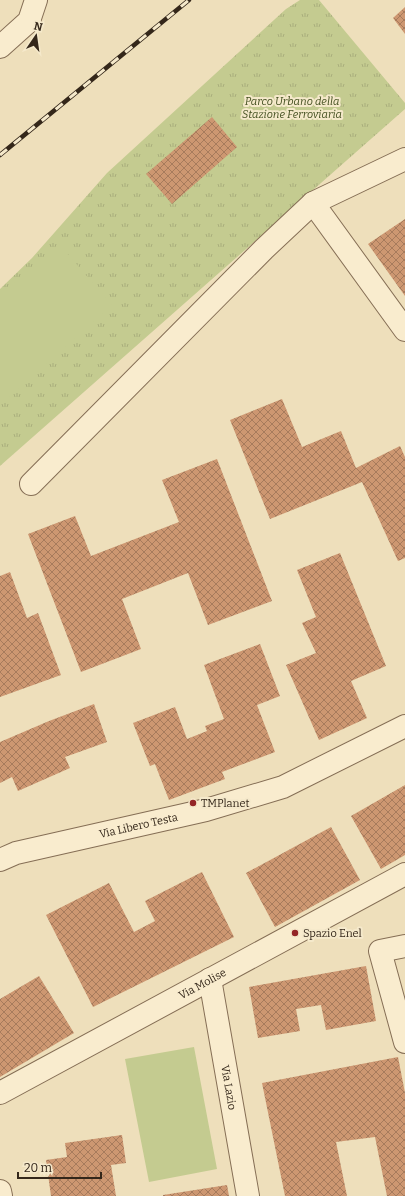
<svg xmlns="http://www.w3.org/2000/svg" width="405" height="1196" viewBox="0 0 405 1196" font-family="Bitter,serif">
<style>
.park{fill:url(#park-tufts)}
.garden{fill:#c4cb90}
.building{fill:url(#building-cross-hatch)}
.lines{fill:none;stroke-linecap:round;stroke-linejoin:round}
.minor-casing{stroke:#856e55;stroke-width:24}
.minor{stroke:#f9ecce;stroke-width:22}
.rail-casing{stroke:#34271a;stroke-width:4.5}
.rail{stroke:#f5e9cb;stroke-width:3;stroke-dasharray:9;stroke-linecap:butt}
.poi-dot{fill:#942526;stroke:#f5e9cb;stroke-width:1.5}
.labels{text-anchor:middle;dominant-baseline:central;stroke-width:4;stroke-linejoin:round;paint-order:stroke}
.park-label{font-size:11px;font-style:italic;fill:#445021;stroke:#f5e9cb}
.poi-label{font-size:11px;fill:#34271a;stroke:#f5e9cb;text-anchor:start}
.street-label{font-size:11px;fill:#34271a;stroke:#f5e9cb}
</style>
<defs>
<pattern id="park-tufts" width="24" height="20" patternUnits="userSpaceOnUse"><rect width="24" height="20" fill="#c4cb90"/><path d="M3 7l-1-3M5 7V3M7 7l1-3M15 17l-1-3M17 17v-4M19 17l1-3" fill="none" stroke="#a9ae7c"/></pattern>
<pattern id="building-cross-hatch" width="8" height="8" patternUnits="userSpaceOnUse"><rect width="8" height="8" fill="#cd9771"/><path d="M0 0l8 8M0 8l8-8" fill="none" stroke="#a77b5c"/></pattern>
</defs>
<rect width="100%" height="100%" fill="#eedfbb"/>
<path class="park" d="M 300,0 L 319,0 L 405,103 L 405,109 L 0,466 L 0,289 L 32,258 L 107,173 L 286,9 Z"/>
<path class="garden" d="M 59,244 L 112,305 L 0,405 L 0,294 Z
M 194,1047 L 217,1169 L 149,1182 L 125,1059 Z"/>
<path class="building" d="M 405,7 L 405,34 L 393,18 Z
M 212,117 L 237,147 L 172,204 L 146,174 Z
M 405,219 L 405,296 L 368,244 Z
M 282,399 L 302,447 L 341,431 L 356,468 L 400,446 L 405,457 L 405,558 L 398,561 L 362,482 L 270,519 L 230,420 Z
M 217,459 L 272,601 L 208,625 L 188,573 L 122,599 L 141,649 L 81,672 L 28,534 L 75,516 L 91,556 L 179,522 L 162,480 Z
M 340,553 L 386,666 L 351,681 L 367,718 L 319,740 L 286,665 L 316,653 L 302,623 L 316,617 L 297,570 Z
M 10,572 L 27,618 L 38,613 L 61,675 L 0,697 L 0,576 Z
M 260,644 L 280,696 L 257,705 L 275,752 L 222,772 L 225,779 L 169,800 L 155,764 L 150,766 L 133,723 L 175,707 L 187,739 L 207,731 L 205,726 L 224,719 L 204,665 Z
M 94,704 L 107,742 L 65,757 L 70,768 L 18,791 L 12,777 L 0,783 L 0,742 L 49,721 Z
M 405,785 L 405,855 L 381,869 L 351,816 Z
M 331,827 L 360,880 L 275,927 L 246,873 Z
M 202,872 L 234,937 L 93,1007 L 46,915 L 109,883 L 134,932 L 155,921 L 145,901 Z
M 366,966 L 376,1021 L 326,1030 L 321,1005 L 296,1009 L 300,1031 L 258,1038 L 249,987 Z
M 39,976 L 74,1033 L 0,1077 L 0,999 Z
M 398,1057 L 405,1093 L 405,1196 L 387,1196 L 375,1137 L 336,1142 L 347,1196 L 285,1196 L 262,1083 Z
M 122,1135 L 126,1163 L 111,1165 L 116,1196 L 51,1196 L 46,1160 L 67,1157 L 65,1143 Z
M 227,1185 L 229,1196 L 163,1196 L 163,1195 Z"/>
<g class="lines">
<g class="minor-casing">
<g id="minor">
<path d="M 0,47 L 29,21 L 36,0"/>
<path d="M 313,203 L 405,330"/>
<path d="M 31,484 L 264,249 L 313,203 L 405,159"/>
<path id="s1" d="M 0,860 L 16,853 L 206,810 L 283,787 L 405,726"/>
<path d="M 405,946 L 380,951 L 405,1042"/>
<path id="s2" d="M 210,979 L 248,1196"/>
<path id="s3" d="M 0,1093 L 405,874"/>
<path d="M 0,1191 L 1,1196"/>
</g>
</g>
<use href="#minor" class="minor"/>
<g class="rail-casing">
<path id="rail" d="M 0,155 L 189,0"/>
</g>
<use href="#rail" class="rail"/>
</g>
<g class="poi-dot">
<circle cx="193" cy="803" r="4"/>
<circle cx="295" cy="933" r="4"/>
</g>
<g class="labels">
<g class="park-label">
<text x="292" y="101">Parco Urbano della<tspan x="292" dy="13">Stazione Ferroviaria</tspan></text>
</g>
<g class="poi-label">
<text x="201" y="803">TMPlanet</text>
<text x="303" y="933">Spazio Enel</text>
</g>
<g class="street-label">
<text stroke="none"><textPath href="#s1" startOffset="143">Via Libero Testa</textPath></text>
<text stroke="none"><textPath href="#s3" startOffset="230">Via Molise</textPath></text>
<text stroke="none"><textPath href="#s2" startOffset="110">Via Lazio</textPath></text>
</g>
</g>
<g transform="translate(36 36) rotate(13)" stroke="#f5e9cb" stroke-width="3" paint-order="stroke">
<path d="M0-3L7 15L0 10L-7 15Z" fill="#34271a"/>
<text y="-6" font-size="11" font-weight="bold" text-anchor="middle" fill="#34271a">N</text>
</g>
<path d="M18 1172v6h83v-6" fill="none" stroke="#34271a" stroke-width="2"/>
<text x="24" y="1172" font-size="12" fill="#34271a" stroke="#f5e9cb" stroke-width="3" paint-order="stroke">20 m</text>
</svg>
